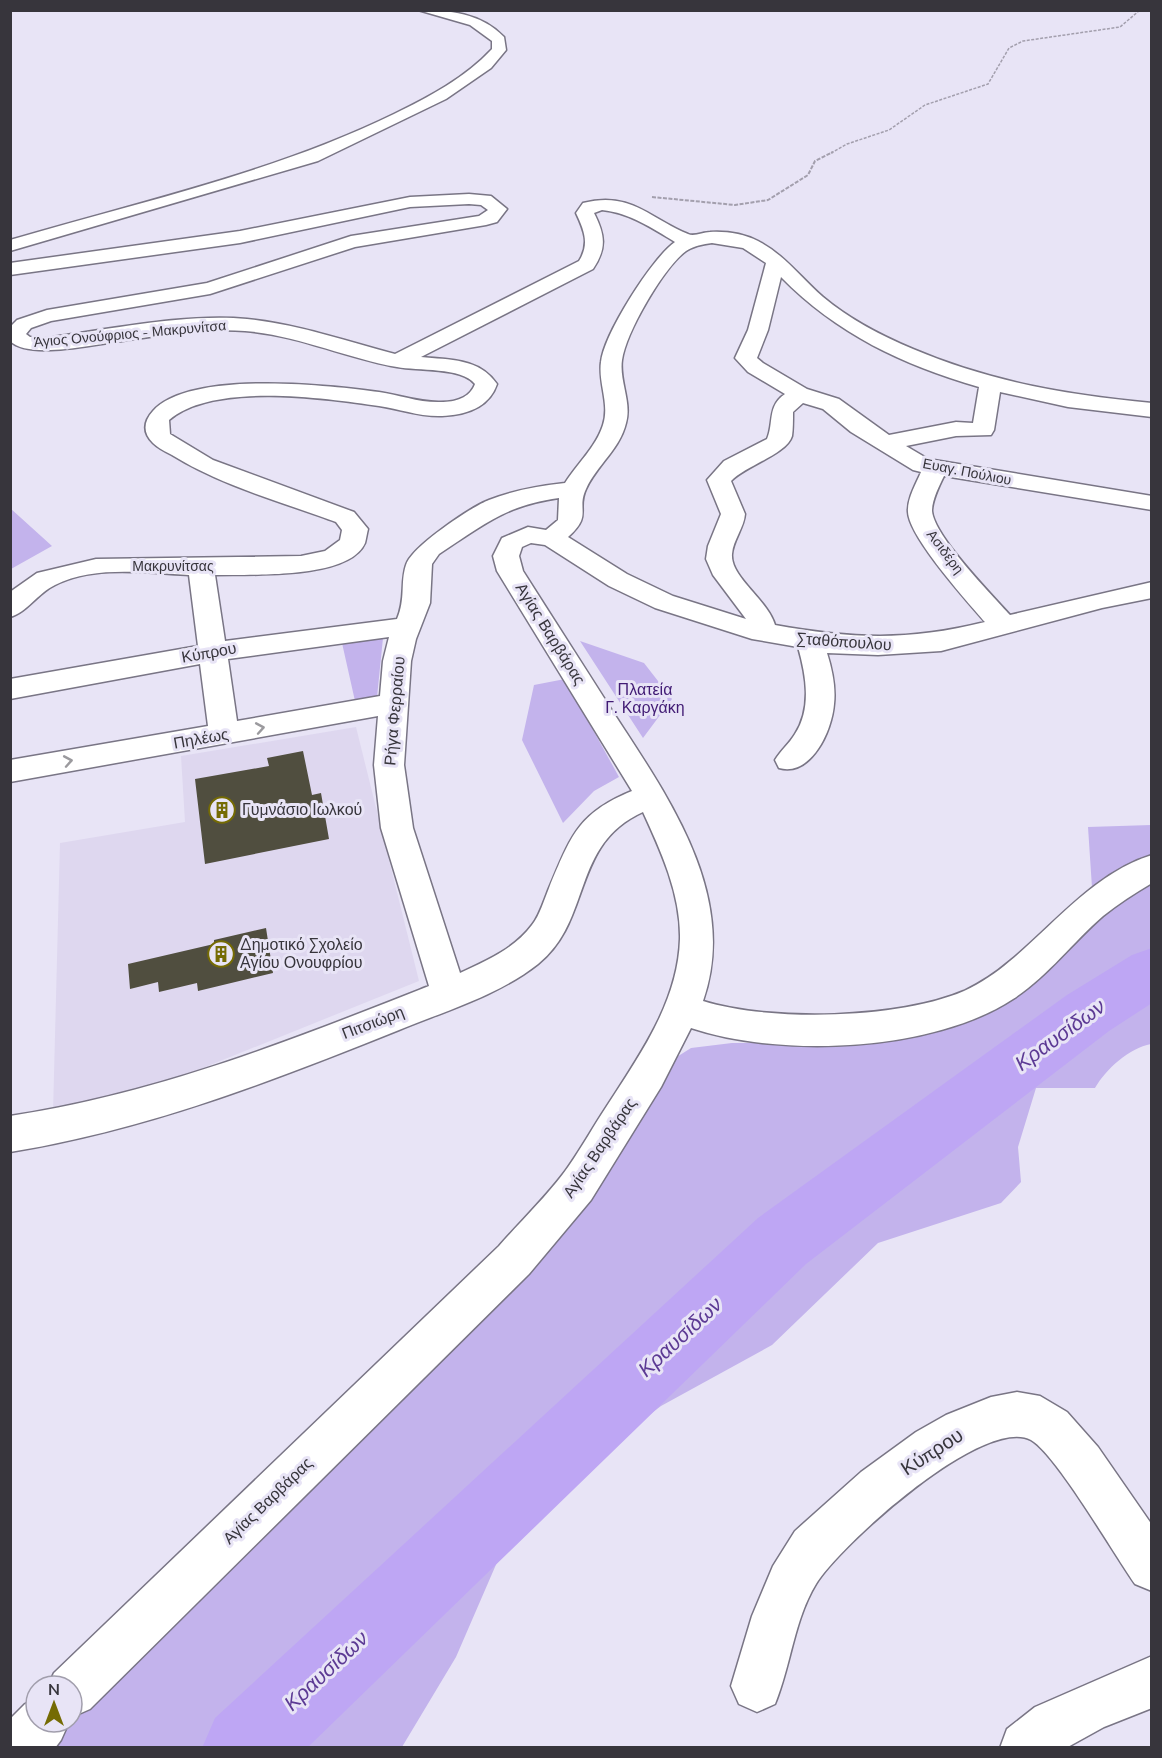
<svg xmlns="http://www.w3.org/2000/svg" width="1162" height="1758" viewBox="0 0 1162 1758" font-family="'Nunito Sans',sans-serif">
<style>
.built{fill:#ded7ef}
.green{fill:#c3b3ec}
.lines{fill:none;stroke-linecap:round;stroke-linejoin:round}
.river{fill:#bea6f4;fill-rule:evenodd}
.building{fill:#504e3f}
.minor-casing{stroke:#797585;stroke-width:3}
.path-far1{stroke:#a39fad;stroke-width:1.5;stroke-dasharray:3 1.5;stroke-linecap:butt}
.path{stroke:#a39fad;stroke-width:2;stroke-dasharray:4 1.5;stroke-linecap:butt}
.minor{fill:#fff;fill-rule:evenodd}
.oneway{stroke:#9b9a9e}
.labels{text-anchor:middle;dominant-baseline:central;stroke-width:6;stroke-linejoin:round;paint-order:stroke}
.far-street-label{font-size:14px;fill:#37353c;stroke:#e8e4f6}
.street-label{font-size:16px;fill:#37353c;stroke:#e8e4f6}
.park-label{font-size:16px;fill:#411b74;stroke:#e8e4f6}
.poi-label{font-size:16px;fill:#37353c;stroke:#e8e4f6;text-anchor:start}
.near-street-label{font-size:20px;fill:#37353c;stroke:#e8e4f6}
.near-water-label{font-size:21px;font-style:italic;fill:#5c3a94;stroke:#e8e4f6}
</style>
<rect width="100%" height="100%" fill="#e8e4f6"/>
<path class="built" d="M 356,727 L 419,981 L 183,1076 L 53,1113 L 60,843 L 185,822 L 181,756 Z"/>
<path class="green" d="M 10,508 L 52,546 L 11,569 L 10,569 Z
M 383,638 L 377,697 L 355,701 L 342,643 Z
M 580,641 L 644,663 L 672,699 L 643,738 Z
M 565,679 L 619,777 L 594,791 L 563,823 L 522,740 L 534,685 Z
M 1151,825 L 1151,1044 C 1129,1048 1106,1069 1095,1088 L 1036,1088 L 1018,1147 L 1021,1182 L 1001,1203 L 878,1243 L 772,1345 L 661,1406 L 584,1464 L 498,1560 L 456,1657 L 402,1747 L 43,1748 L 62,1722 L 72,1722 L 72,1708 L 261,1541 L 360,1435 L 672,1060 L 691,1048 L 732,1043 L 789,1043 L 918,1029 L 1094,918 L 1088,827 Z"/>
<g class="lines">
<path class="river" d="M 1152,948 L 1152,1003 L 1109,1031 L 806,1264 L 307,1748 L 202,1748 L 215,1718 L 758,1218 L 1067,995 L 1132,955 Z"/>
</g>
<path class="building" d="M 303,751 L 312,795 L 321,793 L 329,839 L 205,864 L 195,779 L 269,766 L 267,758 Z
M 266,928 L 273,973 L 198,991 L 197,983 L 159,992 L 158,982 L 130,989 L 128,964 L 214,944 L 214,940 Z"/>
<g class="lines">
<g class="minor-casing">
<path id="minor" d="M 418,10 C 449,10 481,13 504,37 L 506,50 L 491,68 L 446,99 L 318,161 L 10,251 L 10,240 C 139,202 273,173 394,114 C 429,97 465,78 492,49 L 492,41 L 470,25 Z
M 469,194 L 491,196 L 507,209 L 497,222 L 486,225 L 355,247 L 210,294 L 51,321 L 31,328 L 26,334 L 30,337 L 45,338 C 107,330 185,313 247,319 C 297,324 346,341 395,354 L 579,261 C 590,244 584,230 576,213 L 583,203 C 631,191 649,218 688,234 C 694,237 703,232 710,232 C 726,231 744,234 758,241 C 785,255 801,278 823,297 C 849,319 882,336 913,349 C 990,382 1069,395 1152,403 L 1152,417 L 1068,407 L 1000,392 L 994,430 L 991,435 L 956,436 L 906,446 L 928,459 L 1152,496 L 1152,510 L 944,476 C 939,486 932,500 932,511 C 934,536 992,595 1010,615 L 1152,582 L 1152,598 L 1102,608 L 941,651 L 878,655 L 827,653 C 832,669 836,687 834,704 C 832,731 811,777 779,768 L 775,760 C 781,750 789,744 795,734 C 812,708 806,675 798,647 L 752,639 L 655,608 L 609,586 L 545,545 L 531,543 L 522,547 L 519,556 L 523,571 C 552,617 582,663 611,709 C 666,794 740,895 703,1001 C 770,1022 899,1019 964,991 C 981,983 996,973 1010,961 C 1055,924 1094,873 1152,855 L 1152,883 C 1135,893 1118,904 1103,916 C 1072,943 1047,977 1013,999 C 932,1052 781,1058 691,1028 L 661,1087 L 591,1200 L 529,1274 L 90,1709 L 72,1717 L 72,1686 L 48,1686 L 54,1673 L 499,1246 C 520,1222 544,1199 563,1174 C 578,1154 590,1132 603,1112 C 637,1059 678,1004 680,939 C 681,895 661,851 643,812 C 570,845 593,920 538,964 C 499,995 445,1011 399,1030 C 272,1081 146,1130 10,1152 L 10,1116 C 160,1093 289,1041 429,986 L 381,828 L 374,765 L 378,716 L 10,782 L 10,760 L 208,726 L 200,664 L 10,699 L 10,679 L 198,646 L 189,575 C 147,573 94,565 55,585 C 38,593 26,613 10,617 L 10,592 L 37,573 L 96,559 L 301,556 L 325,551 L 340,540 L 342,530 L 336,522 C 282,502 222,486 172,455 C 166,452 158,448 153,443 C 143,433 143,422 153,411 C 190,370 328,385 379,392 C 400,395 420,403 441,402 C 455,402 470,398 475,384 C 462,367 417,371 397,367 C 346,358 297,335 245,331 C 204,328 162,335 122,341 C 96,344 29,360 10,341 L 10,327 L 17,320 L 47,310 L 207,283 L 351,236 L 479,216 L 488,210 L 481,205 L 469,204 L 410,207 L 240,243 L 10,275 L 10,263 L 240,231 L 410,197 ZM 602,210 C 630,213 652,228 675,242 C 652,258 604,334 601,362 C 598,383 610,404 603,425 C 596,447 577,464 565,483 C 539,486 514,490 489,500 C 471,507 411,547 406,565 C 400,583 406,598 397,619 L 225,641 L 215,575 C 249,574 349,580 365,543 C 366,539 367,533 368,529 L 354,512 L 213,460 L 170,434 L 169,420 C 213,382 324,398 379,406 C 400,409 420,417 442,416 C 465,415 489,408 497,384 C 479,358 450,360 421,357 L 593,269 C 607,248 605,235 594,213 ZM 712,243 L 743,248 L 766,263 L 748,330 L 735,358 L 748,372 L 785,394 C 767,406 774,423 767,439 L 724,461 L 707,480 L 721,514 L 708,546 L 706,559 L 713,575 L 746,619 L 673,596 L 627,574 L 568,537 C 593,515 576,510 586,489 C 597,465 620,449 626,423 C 632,402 619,381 622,360 C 626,332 664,267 686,251 C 694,246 703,244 712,243 ZM 781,277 C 837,334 903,365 979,387 L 973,423 L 956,422 L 889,435 L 839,399 L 807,389 L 763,363 L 757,358 L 768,330 ZM 803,403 L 823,409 L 851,432 L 913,470 L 921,472 C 916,484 907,499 908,512 C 909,537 967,601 985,622 C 909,641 852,639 775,625 C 768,600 730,577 732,554 C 733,540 744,528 745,514 L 731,481 C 745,466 787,454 792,436 C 793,429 793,420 793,412 ZM 559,498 L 558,520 L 546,530 L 528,527 L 502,538 L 493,556 L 497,571 L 632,791 C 578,813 571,836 549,888 C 544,900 540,915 532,925 C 514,949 486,961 460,973 L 413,828 L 404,765 L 411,661 L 416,639 L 430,603 L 432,564 L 439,554 C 483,525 504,506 559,498 ZM 389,637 L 383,661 L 380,696 L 237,721 L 228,659 Z
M 1017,1392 L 1040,1396 L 1067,1412 L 1098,1447 L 1152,1525 L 1152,1591 L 1135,1584 C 1115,1556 1056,1454 1031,1440 C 984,1415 840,1545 816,1584 C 794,1620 791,1665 775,1704 L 757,1712 L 739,1704 L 731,1686 L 752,1616 L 773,1566 L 795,1531 L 861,1472 L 916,1432 L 946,1415 L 991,1397 Z
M 1152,1656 L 1152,1708 L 1104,1727 L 1066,1748 L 1000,1748 L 1007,1729 L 1035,1707 Z
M 36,1699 L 36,1722 L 69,1722 L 61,1740 L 55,1748 L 10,1748 L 10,1719 L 25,1704 Z"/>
</g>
<path class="path-far1" d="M 831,153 L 847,144 L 889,130 L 925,105 L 988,84 L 1009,48 L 1023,41 L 1120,27 L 1140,10"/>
<path class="path" d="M 652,197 L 735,205 L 768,200 L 808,175 L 815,161 L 833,152"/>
<use href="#minor" class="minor"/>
</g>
<defs><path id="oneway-chevron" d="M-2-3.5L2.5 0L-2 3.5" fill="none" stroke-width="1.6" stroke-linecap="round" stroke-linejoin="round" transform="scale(1.5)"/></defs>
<g class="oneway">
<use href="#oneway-chevron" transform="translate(260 728) rotate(-10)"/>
<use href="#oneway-chevron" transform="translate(68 761) rotate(-10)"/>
</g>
<defs>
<g id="building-ring" transform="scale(1.35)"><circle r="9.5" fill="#e8e4f6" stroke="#756b04" stroke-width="1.5"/><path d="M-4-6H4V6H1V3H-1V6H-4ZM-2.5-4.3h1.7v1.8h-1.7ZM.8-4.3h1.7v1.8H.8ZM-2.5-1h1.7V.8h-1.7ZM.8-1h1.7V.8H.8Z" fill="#756b04"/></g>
</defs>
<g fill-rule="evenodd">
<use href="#building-ring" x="222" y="810"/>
<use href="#building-ring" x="221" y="954"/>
</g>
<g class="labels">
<g class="far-street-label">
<text transform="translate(130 334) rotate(-5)">Άγιος Ονούφριος - Μακρυνίτσα</text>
<text transform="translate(967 472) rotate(11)">Ευαγ. Πούλιου</text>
<text transform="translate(945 552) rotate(53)">Ασιδέρη</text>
<text x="173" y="566">Μακρυνίτσας</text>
</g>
<g class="street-label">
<text transform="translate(550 634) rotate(58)">Αγίας Βαρβάρας</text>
<text transform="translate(844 642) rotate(4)">Σταθόπουλου</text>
<text transform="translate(209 653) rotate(-10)">Κύπρου</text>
<text transform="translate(395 711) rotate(-85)">Ρήγα Φερραίου</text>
<text transform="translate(201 739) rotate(-10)">Πηλέως</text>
<text transform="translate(373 1023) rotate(-21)">Πιτσιώρη</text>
<text transform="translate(600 1148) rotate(-56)">Αγίας Βαρβάρας</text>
<text transform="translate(268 1501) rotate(-44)">Αγίας Βαρβάρας</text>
</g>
<g class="park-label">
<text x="645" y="690">Πλατεία<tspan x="645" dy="18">Γ. Καργάκη</tspan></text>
</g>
<g class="poi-label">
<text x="242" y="810">Γυμνάσιο Ιωλκού</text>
<text x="240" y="945">Δημοτικό Σχολείο<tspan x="240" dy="18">Αγίου Ονουφρίου</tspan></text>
</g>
<g class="near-street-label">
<text transform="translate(932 1452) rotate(-33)">Κύπρου</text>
</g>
<g class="near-water-label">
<text transform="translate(1060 1035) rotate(-36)">Κραυσίδων</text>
<text transform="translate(680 1337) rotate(-43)">Κραυσίδων</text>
<text transform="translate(326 1671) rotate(-43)">Κραυσίδων</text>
</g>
</g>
<rect width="1162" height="1758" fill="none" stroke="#37353c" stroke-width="24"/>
<g transform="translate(54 1704)"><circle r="28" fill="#e8e4f6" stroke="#a19eac" stroke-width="1.5"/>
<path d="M0-4.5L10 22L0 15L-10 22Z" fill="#756b04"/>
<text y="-9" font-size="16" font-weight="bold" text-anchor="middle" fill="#37353c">N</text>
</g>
</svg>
